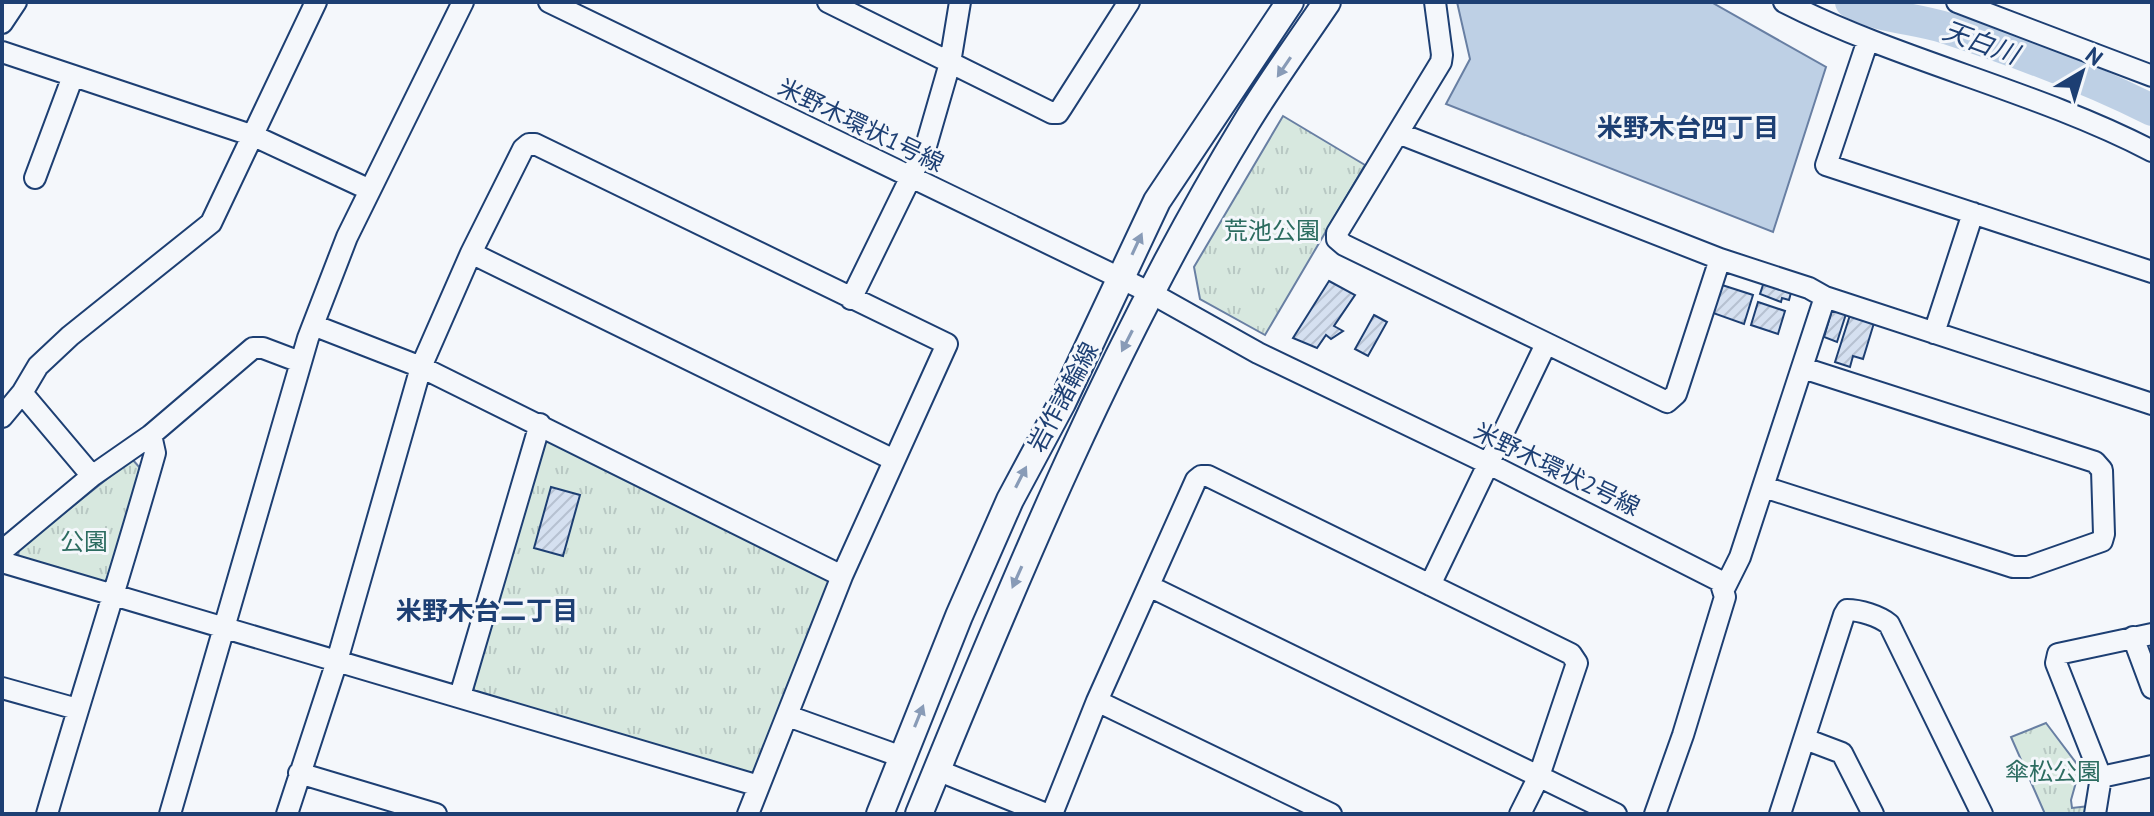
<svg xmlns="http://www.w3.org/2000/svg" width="2154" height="816" viewBox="0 0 2154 816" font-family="'PT Sans','Noto Sans JP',sans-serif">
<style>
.grass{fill:url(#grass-tufts);stroke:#687fa3;stroke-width:2}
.water{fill:#bed0e5;stroke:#687fa3;stroke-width:2}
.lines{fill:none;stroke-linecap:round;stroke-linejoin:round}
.river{stroke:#bed0e5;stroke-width:32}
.building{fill:url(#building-hatch);stroke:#1d3f73;stroke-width:2}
.minor-casing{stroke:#1d3f73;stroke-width:24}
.major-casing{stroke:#1d3f73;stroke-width:30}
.minor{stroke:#f4f7fb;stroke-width:20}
.major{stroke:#f4f7fb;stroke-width:26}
.oneway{fill:#889bb7}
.labels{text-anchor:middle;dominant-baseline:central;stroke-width:6;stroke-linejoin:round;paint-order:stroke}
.street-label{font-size:24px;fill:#1d3f73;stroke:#f4f7fb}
.park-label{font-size:24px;fill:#2c6c60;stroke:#f4f7fb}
.water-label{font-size:26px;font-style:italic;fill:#1d3f73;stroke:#f4f7fb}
.neighbourhood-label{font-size:26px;font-weight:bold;fill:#1d3f73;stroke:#f4f7fb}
</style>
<defs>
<pattern id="grass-tufts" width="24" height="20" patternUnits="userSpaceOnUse" patternTransform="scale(2)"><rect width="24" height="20" fill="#d7e8df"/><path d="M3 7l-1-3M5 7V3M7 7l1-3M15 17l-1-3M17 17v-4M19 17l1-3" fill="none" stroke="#b8c8c3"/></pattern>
<pattern id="building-hatch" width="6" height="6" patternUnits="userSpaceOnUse" patternTransform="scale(2)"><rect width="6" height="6" fill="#d5e0f0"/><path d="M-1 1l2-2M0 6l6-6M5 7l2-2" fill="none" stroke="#b6c1d1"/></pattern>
</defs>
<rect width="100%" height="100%" fill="#f4f7fb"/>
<path class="grass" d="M 1283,116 L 1365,165 L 1265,335 L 1200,299 L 1194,267 Z
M 550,439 L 827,575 L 830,584 L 758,771 L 749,774 L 477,693 L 471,685 L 542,443 Z
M 132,459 L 141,469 L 109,577 L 102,584 L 18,557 L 19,549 Z
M 2046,723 L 2080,768 L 2071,800 L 2072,808 L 2090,806 L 2088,814 L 2045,814 L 2011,737 Z"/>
<path class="water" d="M 1457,2 L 1711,2 L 1826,67 L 1773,232 L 1446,104 L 1470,59 Z"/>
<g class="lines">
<path class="river" d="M 1851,2 C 1880,18 1915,18 1946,28 C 2016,51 2086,77 2152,110"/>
</g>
<path class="building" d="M 1765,279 L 1792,289 L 1789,300 L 1782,298 L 1781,302 L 1760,294 Z
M 1329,281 L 1355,295 L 1334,326 L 1343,331 L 1331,339 L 1326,335 L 1317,348 L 1293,338 Z
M 1722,285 L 1753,295 L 1744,324 L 1713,313 Z
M 1758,302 L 1785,311 L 1778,334 L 1751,325 Z
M 1832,310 L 1846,314 L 1837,342 L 1824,337 Z
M 1374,315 L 1387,322 L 1368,356 L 1355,349 Z
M 1850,315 L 1874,323 L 1863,359 L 1853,356 L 1850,367 L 1835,362 Z
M 551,487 L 580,495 L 563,556 L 534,548 Z"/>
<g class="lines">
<g class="minor-casing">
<path id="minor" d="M 549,2 L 1151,293 L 1258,353 L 1489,464 L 1720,581 L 1725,597 L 1683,735 L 1655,814
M 828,2 L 1052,113 L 1058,113 L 1062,107 L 1129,2
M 1435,2 L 1442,55 L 1441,62 L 1337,233 L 1337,239 L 1344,245 L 1667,402 L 1676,394 L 1720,259
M 1784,2 C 1902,62 2034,90 2152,151
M 1957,2 L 2152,76
M 2,23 L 16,2
M 1868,40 L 1826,165 L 2152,272
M 2,52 L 254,136 L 370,190
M 1398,133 L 1720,259 L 1809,288 L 1825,297 L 2152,404
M 35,178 L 73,76
M 471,253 L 894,460
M 851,299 L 926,146 L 950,63 L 960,2
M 313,325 L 421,367 L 842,576
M 1934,333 L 1973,213
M 22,393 L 92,476
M 2,417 L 22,393 L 38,366 L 70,336 L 211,223 L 316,2
M 1764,487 L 2013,567 L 2028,567 L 2102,541 L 2104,534 L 2102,470 L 2095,462 L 1803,368
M 2,551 L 92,476 L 151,435 L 253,348 L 263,348 L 300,362
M 2,562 L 759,786
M 1430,585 L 1546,344
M 1149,586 L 1616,814
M 1724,589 L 1740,557 L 1825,297
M 2133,637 L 2152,688
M 2,688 L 77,709
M 460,696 L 540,424
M 1097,701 L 1331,814
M 788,716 L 902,757
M 1805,739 L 1842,753 L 1873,814
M 937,770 L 1046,814
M 299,773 L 436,814
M 2101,777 L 2152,766
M 47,814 C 82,693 121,574 155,453 L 151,435
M 170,814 L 308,338 L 347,237 L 463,2
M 287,814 L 337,661 L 421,367 L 471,253 L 523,149 L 529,144 L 535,144 L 947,344 L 842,576 L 748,814
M 1052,814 L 1097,701 L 1196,480 L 1201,476 L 1208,476 L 1571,654 L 1577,663 L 1539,776 L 1520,814
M 1780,814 L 1844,615 L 1847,610 C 1860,610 1879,616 1889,624 L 1982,814
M 2095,814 L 2101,777 L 2056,663 L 2058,654 L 2152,634"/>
</g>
<g class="major-casing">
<path id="major" d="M 880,814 L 959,616 L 1010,500 L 1062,403 L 1157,201 L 1290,2
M 919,814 C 1015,578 1113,341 1246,123 C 1271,82 1300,42 1327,2"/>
</g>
<use href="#minor" class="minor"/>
<use href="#major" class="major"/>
</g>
<defs><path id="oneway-solid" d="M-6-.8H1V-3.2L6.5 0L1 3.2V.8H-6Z" transform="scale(2)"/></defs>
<g class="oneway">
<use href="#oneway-solid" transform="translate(1284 67) rotate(124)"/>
<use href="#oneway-solid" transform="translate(1137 244) rotate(-65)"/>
<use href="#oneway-solid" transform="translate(1127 341) rotate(117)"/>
<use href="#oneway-solid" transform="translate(1021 477) rotate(-63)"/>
<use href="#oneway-solid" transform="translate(1017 577) rotate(114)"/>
<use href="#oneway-solid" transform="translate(919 716) rotate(-68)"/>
</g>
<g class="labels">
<g class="street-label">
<text transform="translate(861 125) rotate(26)">米野木環状1号線</text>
<text transform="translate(1063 397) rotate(-62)">岩作諸輪線</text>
<text transform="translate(1557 469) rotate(26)">米野木環状2号線</text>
</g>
<g class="park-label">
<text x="1272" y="230">荒池公園</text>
<text x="84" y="541">公園</text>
<text x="2053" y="771">傘松公園</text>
</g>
<g class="water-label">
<text transform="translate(1981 42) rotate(20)">天白川</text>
</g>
<g class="neighbourhood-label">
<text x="1688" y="127">米野木台四丁目</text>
<text x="487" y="610">米野木台二丁目</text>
</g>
</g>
<rect width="2154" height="816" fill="none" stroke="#1d3f73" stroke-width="8"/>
<g transform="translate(2082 72) rotate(38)" stroke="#f4f7fb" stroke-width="6" paint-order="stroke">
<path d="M0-6L14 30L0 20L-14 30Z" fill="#1d3f73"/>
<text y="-12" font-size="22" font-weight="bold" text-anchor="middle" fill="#1d3f73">N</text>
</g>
</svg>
